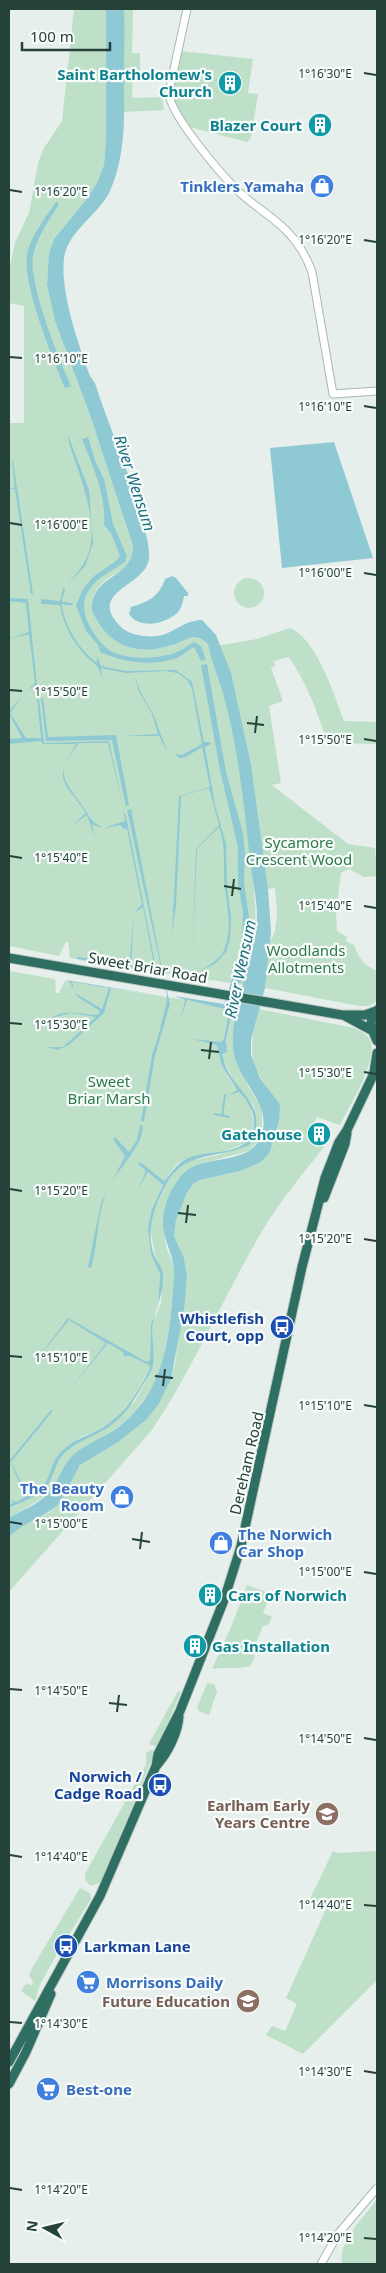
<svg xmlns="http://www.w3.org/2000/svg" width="386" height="2273" viewBox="0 0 386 2273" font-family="'Noto Sans',sans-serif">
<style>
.green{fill:#bfe0c8}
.water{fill:#8ec9d4}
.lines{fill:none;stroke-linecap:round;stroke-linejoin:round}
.stream{stroke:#8ec9d4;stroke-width:2}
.secondary-casing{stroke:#a4bbb3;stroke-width:9}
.highway-casing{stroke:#c2cac8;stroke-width:11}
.secondary{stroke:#fff;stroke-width:7}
.highway{stroke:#2f6f62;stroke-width:9}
.ticks{fill:none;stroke:#24423a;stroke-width:2}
.labels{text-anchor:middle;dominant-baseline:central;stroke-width:4.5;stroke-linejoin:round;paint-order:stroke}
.culture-label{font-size:15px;font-weight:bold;fill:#0d838f;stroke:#f7fbf9;text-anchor:end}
.shop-label{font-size:15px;font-weight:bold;fill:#366cbe;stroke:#f7fbf9;text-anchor:start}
.park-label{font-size:15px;fill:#2d7a4b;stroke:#f7fbf9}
.street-label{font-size:15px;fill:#24423a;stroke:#f7fbf9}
.transit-label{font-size:15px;font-weight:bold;fill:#164399;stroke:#f7fbf9;text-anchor:end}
.education-label{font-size:15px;font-weight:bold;fill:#785e54;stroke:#f7fbf9;text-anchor:end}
.water-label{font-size:16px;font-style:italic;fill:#1c6f80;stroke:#f7fbf9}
.ticks-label{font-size:12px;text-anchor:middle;fill:#24423a;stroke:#f7fbf9;stroke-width:4.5;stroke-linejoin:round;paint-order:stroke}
</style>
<rect width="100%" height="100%" fill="#e6efeb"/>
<path class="green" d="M 74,9 L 106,9 L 106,140 L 104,165 L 97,183 L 86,200 L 54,239 L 49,253 L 47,285 L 55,321 L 90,415 L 133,546 C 133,575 108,570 96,591 C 93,596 93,605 92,611 C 108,646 137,657 172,645 C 187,641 193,632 208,644 L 210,651 L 221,645 L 257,639 L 290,628 C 317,639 334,695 344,721 L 377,722 L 377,744 L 327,743 C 318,712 307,684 289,657 L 274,661 L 275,666 L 271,668 L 283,701 L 269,706 L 281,783 L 272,785 L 348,844 L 375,848 L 377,876 L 364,877 L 349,869 L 341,873 L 336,912 L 337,931 L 347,937 L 346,941 L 354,945 C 359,959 364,965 377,971 L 377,1001 L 369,1006 L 359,1006 L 265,988 L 270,942 L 275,931 L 277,914 L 275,888 L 254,891 C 258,928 253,950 243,985 L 70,958 L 68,942 L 66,942 L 59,956 L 9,946 L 9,423 L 24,423 L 24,306 L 9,303 L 9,271 L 15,242 L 29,213 L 38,163 L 44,148 L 62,121 Z
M 124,9 L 133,9 L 132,53 L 140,53 L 140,71 L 133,72 L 132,98 L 162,97 L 164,110 L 124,112 Z
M 181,51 L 253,59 L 248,93 L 258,94 L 251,138 L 247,142 L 189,127 L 182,119 L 172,96 Z
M234 593a15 15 0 1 1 30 0a15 15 0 1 1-30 0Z
M 9,971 L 55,979 L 56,993 L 59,993 L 65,981 L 205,1003 L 229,1010 L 224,1039 L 222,1066 L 231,1082 L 250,1106 L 254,1123 L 252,1136 L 244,1144 L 219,1153 L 199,1155 L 183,1160 L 176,1165 L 165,1180 L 151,1211 L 149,1220 L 151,1254 L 160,1274 L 158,1305 L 151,1324 L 150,1368 L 134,1398 L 114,1420 L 100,1429 L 79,1438 L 56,1459 L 43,1488 L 9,1505 Z
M 236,1007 L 233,1046 L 248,1086 L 262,1108 L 262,1133 L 258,1142 L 248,1151 L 207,1162 L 172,1191 L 165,1207 L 162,1219 L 166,1247 L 175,1268 L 170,1323 L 164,1355 L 157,1382 L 135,1412 L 122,1424 L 71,1458 L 50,1492 L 44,1497 L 9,1518 L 9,1508 L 21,1503 L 45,1488 L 61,1455 L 79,1441 L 106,1428 L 135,1401 L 151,1372 L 153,1322 L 161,1303 L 163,1274 L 155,1256 L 150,1227 L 153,1213 L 169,1179 L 176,1170 L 189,1161 L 218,1155 L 251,1143 L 256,1128 L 254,1106 L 235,1083 L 223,1060 L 233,1008 Z
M 259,1009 L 354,1028 C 360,1031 367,1034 370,1040 C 379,1059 349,1107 340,1125 L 317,1117 L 308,1137 L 324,1147 C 302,1175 279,1202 261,1233 C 223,1298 194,1367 152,1430 L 9,1592 L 9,1537 L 22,1525 L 49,1513 L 59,1504 L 74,1473 L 85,1460 L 118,1442 L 146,1420 L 171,1379 L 175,1364 L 187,1276 L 184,1258 L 174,1236 L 176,1220 L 187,1193 L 193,1184 L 200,1180 L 240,1171 L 261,1162 L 270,1152 L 275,1139 L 280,1104 C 274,1095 266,1087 261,1078 C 246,1055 253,1034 259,1009 Z
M 247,1585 L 271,1594 L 263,1613 L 272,1617 L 268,1625 L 263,1626 L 253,1650 L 255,1656 L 250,1666 C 238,1669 226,1667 212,1669 L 231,1627 Z
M 207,1683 L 214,1684 L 217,1692 L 209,1715 L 199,1711 L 197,1708 Z
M 178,1691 L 181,1692 L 159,1744 L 154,1746 L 149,1744 Z
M 152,1749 L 154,1754 L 102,1879 L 99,1883 L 91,1886 L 85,1880 L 85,1874 L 140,1775 L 146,1765 L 146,1753 Z
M 333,1851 L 337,1853 L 377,1851 L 377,1980 L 303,2054 L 266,2035 L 272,2026 L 285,2031 L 297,2004 L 286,1998 L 326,1909 L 309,1901 Z
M 80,1888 L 90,1893 L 91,1899 L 67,1938 L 64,1937 L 60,1944 L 60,1948 L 40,1985 L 35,2001 L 21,1991 L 26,1984 L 32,1985 L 33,1982 L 29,1975 L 31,1970 Z
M 377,2199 L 377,2264 L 342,2264 C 338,2240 364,2218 377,2199 Z"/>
<path class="water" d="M 106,9 L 124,9 C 125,30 124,52 124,73 C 124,113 127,155 109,193 C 97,216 68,231 64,258 C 60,292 78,343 90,376 C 92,379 95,382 96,386 C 108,424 125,461 136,500 C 140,515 153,549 148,563 C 140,587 87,593 121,627 C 125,631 132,634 138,635 C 172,642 176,621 202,620 L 216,635 L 231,673 L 251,765 L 268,889 L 271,932 L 265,988 L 251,1040 L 251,1055 L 260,1078 L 280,1104 L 279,1121 L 270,1152 L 261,1162 L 240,1171 L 200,1180 L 193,1184 L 187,1193 L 176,1220 L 174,1236 L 184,1258 L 187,1276 L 184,1310 L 171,1379 L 158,1405 L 146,1420 L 118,1442 L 80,1465 L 59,1504 C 44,1518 23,1522 9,1537 L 9,1518 C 22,1510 42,1503 51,1490 C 59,1479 63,1465 73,1455 C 87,1443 106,1437 121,1425 C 167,1389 170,1331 174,1276 C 176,1251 156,1236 165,1207 C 168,1195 176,1180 185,1172 C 205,1154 250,1166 261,1136 C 274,1102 234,1080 233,1046 C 231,1001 256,961 257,916 C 257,897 252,878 250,860 C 244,805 238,746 223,693 C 218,676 211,661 208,644 C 193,631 187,641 172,645 C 136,657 108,646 92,611 C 91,573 133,580 133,546 L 90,415 L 55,321 L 47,285 L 49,253 L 54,239 L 86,200 L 97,183 L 104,165 L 106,140 Z
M 57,201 L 59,205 C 48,221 37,237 33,256 C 28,283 59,359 71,386 L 65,388 C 53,360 19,277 28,250 C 34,232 46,216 57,201 Z
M 68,435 L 89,490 L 93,543 L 85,566 L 69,583 C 74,576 81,569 85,561 C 103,528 79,475 69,443 Z
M 88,437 L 96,463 L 104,479 L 113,524 L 127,556 L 125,562 C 113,571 98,576 89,590 C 82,600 83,612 88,623 C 93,632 100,644 109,650 C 127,661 159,659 177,652 C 183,650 188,645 194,642 L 201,646 L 206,660 L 201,661 L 194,647 C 188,650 183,655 177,658 C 152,667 123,662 100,652 L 98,645 L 86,631 L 76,605 L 83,589 L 94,576 L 116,561 L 120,556 L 111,533 L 104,525 C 106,494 93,467 82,439 Z
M 334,442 L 373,558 L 282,568 L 270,448 Z
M 12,461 L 13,461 L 33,594 L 31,594 L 15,489 L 9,489 L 15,487 Z
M 172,576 L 176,578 L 188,593 L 188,596 L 184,596 C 183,600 182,607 179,611 C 168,624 139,630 129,614 L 131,607 C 148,602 159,597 165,579 Z
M 62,597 L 62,602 L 68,602 L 68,604 L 62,604 L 62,607 C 66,629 79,649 97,663 L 97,656 L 101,666 L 125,671 L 176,670 L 192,682 L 204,742 L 210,742 L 211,744 L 205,747 L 215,805 L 226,844 L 227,886 L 231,917 L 230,939 L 226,952 L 215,964 L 187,977 C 199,971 218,963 224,950 C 233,930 227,908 225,888 C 222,867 227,847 219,827 L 197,849 L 192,966 L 196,849 L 219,825 L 209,788 L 181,796 L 176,906 L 172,934 L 179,796 L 172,798 L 210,787 L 202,747 L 186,757 L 180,758 L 165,748 L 159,736 L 123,736 L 158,734 L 152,714 L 138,690 L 135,676 L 140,691 L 153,714 L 166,748 L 174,754 L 182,755 L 202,744 L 192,689 L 188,681 L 178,673 L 164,671 L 126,673 L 101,668 L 102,678 C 97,660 94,666 84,654 C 71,639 63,624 60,605 L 41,604 L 41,599 L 60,601 Z
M 9,598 L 28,599 L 38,695 L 36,695 L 35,685 L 25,693 L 35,683 L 29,634 L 9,639 L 29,632 L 26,603 L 9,601 Z
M 207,664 L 226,772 L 243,833 L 245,852 L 244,883 L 250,924 L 242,981 L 240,983 L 233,983 L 225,1005 L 233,1008 L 226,1041 L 227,1052 L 223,1054 C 224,1083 261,1097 256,1128 C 256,1132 255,1138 252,1142 C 249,1146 243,1147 239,1149 C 212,1157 182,1155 167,1183 C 155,1206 145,1228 154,1255 C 157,1262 163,1267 163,1275 C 164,1294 156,1306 153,1323 C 151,1337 155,1351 153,1365 C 152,1372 147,1378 143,1385 C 130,1407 122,1421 98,1433 C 87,1439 78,1442 68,1450 C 53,1462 56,1475 45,1488 C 37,1497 20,1503 9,1508 L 9,1505 L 14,1502 L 9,1498 L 16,1502 L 25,1497 L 9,1458 L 10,1460 L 51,1410 L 53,1411 L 11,1462 L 28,1496 C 55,1484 45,1468 62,1451 C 74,1439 88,1436 102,1428 C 125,1414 139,1392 150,1368 L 149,1365 L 130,1356 L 124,1356 L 123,1352 L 108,1343 L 70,1389 L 106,1343 L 69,1320 L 34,1363 L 68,1318 L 143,1360 L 147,1362 L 150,1360 L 151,1324 L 158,1305 L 160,1274 L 151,1254 L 148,1228 L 151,1211 L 163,1185 L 148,1172 L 138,1189 L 146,1171 L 138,1164 L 140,1162 L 164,1181 C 172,1173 176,1164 186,1159 C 207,1148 250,1159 254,1126 C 255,1112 248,1102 239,1092 L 231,1095 L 221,1095 L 230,1095 L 237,1090 L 222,1066 L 217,1045 L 192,1039 L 221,1042 L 224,1039 L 229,1010 L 187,1000 L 181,1018 L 185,1000 L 174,996 L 224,1004 L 233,977 L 238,970 L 242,942 L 243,912 L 238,884 L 238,847 L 220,770 L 201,665 Z
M 22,697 L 10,713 L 26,738 L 41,738 L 37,699 L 39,699 L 44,743 L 109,741 L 123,807 L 108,743 L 79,743 C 54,775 63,778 83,807 C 89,815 91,822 100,826 L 101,828 L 92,824 L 95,838 L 87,815 L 71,826 L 86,813 C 63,779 53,783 76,744 L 43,744 L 41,741 L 9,744 L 9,739 L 22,738 L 9,714 L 9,711 Z
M 41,698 L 43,698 L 48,737 L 116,735 L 129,805 L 126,806 L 112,740 L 46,741 Z
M 123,809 L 127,821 L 157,973 L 73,959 L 129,967 L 134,915 L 131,967 L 155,970 L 143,907 L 134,913 L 142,904 L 127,829 L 124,829 L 120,825 L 104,828 L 125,821 Z
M 131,809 L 163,974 L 170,1004 L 155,1056 L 144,1121 L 141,1121 L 152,1055 L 158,1037 L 166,1005 L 167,995 L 127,810 Z
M 66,980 L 163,996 L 111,988 L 104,1013 L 70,1044 L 58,1050 L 47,1047 L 63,1047 L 96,1017 L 71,1013 L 55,1017 L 49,1028 L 53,1017 C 67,1008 83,1015 98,1015 L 100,1011 L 78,997 L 75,993 L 102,1009 L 109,988 L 72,982 L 74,991 L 70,982 Z
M 140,1125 L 143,1126 C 142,1148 118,1168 108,1189 C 96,1214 99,1242 91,1268 L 88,1267 L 101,1203 L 125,1156 L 113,1139 L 115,1137 L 129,1152 L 137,1140 Z"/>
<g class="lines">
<path class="stream" d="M 62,597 L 64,589
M 66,604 L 72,604
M 78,958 L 137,968
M 154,971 L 166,973
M 215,1114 L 229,1117
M 222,1116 L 225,1095"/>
<g class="secondary-casing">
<path id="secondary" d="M 187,9 L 169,92 C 168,113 222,175 238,191 C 257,209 281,221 296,242 C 303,251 308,261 312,272 L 333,394 L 377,391
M 321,2264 L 338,2234 L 377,2188"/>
</g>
<g class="highway-casing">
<path id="highway" d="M 9,958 L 342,1015 L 365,1015 L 376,1011
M 377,1010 C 367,1021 372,1030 377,1041
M 345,1016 L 371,1030
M 374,1072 L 377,1053
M 324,1198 L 345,1144 L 347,1133
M 157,1765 C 168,1752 178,1733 179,1716
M 9,2062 L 100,1896 L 156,1766 L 158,1754 L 180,1711 L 224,1600 L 241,1546 L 302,1267 L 325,1178 L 339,1142 L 347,1130 L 377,1067
M 9,2084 L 26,2052 L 51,1994"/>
</g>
<use href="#secondary" class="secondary"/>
<use href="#highway" class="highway"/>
</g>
<path class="ticks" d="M 364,73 L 376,75M 10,190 L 22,192M 364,240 L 376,242M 10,357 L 22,358M 364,406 L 376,408M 10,523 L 22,525M 364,573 L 376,575M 10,690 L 22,691M 247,723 L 264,725M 255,733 L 257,716M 364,739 L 376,741M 10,856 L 22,858M 224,886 L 241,889M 232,896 L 234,879M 364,906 L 376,908M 10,1023 L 22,1024M 201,1050 L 219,1052M 209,1059 L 211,1042M 364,1072 L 376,1074M 10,1189 L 22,1191M 178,1213 L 196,1215M 186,1223 L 188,1205M 364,1239 L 376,1241M 10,1356 L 22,1357M 155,1376 L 173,1378M 163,1386 L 165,1369M 364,1405 L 376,1407M 10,1522 L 22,1524M 132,1539 L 150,1542M 140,1549 L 142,1532M 364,1572 L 376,1574M 10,1689 L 22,1690M 109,1703 L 127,1705M 117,1712 L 119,1695M 364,1738 L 376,1740M 10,1855 L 22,1857M 364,1905 L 376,1906M 10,2022 L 22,2023M 364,2071 L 376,2073M 10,2188 L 22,2190M 364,2238 L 376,2239"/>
<defs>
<g id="building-disc" transform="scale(1.25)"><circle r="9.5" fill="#0f9aa8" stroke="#f7fbf9"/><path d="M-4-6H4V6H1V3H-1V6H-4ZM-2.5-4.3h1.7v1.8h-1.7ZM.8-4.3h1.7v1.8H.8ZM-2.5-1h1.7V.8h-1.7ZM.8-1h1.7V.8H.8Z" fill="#fff"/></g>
<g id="shop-disc" transform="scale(1.25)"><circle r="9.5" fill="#3f7fe0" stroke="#f7fbf9"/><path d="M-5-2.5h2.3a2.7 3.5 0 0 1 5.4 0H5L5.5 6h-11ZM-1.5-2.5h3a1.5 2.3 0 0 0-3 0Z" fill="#fff"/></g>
<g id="bus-disc" transform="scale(1.25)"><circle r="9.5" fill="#1a4fb4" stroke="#f7fbf9"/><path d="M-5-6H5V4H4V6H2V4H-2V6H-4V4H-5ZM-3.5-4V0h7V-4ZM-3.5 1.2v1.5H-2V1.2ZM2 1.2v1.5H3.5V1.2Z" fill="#fff"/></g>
<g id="school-disc" transform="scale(1.25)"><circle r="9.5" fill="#8d6e63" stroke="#f7fbf9"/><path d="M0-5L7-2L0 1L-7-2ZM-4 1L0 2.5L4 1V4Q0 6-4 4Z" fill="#fff"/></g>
<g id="supermarket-disc" transform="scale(1.25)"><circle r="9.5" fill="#3f7fe0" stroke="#f7fbf9"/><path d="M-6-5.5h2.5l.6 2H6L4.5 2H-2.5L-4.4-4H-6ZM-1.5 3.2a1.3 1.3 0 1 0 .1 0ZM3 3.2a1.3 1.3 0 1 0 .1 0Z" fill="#fff"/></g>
</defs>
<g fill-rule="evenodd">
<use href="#building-disc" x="230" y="83"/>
<use href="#building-disc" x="320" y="125"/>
<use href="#shop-disc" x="322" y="186"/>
<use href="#building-disc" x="319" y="1134"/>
<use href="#bus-disc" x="282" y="1327"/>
<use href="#shop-disc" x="122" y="1497"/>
<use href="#shop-disc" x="221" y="1543"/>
<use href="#building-disc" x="210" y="1595"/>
<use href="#building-disc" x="195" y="1646"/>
<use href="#bus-disc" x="160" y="1785"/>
<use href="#school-disc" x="327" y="1814"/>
<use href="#bus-disc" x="66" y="1946"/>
<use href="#supermarket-disc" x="88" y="1982"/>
<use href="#school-disc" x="248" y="2001"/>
<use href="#supermarket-disc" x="48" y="2089"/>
</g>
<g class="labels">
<g class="culture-label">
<text x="212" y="74">Saint Bartholomew's<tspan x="212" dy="17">Church</tspan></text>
<text x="302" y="125">Blazer Court</text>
<text x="302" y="1134">Gatehouse</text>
<text x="228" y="1595" text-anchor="start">Cars of Norwich</text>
<text x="212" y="1646" text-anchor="start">Gas Installation</text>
</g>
<g class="shop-label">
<text x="304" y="186" text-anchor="end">Tinklers Yamaha</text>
<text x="104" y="1488" text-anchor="end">The Beauty<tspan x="104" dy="17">Room</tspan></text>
<text x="238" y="1534">The Norwich<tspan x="238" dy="17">Car Shop</tspan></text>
<text x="106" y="1982">Morrisons Daily</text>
<text x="66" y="2089">Best-one</text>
</g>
<g class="park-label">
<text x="299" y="842">Sycamore<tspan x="299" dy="17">Crescent Wood</tspan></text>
<text x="306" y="950">Woodlands<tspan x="306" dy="17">Allotments</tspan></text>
<text x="109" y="1081">Sweet<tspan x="109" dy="17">Briar Marsh</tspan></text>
</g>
<g class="street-label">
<text transform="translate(148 967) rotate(10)">Sweet Briar Road</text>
<text transform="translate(246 1463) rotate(-77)">Dereham Road</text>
</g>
<g class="transit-label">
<text x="264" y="1318">Whistlefish<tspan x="264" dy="17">Court, opp</tspan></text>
<text x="142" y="1776">Norwich /<tspan x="142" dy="17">Cadge Road</tspan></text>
<text x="84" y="1946" text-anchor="start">Larkman Lane</text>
</g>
<g class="education-label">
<text x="310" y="1805">Earlham Early<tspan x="310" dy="17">Years Centre</tspan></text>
<text x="230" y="2001">Future Education</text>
</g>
<g class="water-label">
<text transform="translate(135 483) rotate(72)">River Wensum</text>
<text transform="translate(240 969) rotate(-78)">River Wensum</text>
</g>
</g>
<g class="ticks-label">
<text x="325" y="78">1°16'30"E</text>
<text x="61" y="196">1°16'20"E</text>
<text x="325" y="244">1°16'20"E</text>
<text x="61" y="363">1°16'10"E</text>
<text x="325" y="411">1°16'10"E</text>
<text x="61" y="529">1°16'00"E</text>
<text x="325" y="577">1°16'00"E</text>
<text x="61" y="696">1°15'50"E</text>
<text x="325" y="744">1°15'50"E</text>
<text x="61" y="862">1°15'40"E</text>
<text x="325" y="910">1°15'40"E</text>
<text x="61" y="1029">1°15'30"E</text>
<text x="325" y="1077">1°15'30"E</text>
<text x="61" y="1195">1°15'20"E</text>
<text x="325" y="1243">1°15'20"E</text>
<text x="61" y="1362">1°15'10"E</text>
<text x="325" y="1410">1°15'10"E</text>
<text x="61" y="1528">1°15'00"E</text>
<text x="325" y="1576">1°15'00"E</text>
<text x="61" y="1695">1°14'50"E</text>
<text x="325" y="1743">1°14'50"E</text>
<text x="61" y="1861">1°14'40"E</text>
<text x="325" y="1909">1°14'40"E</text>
<text x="61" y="2028">1°14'30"E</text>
<text x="325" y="2076">1°14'30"E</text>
<text x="61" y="2194">1°14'20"E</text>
<text x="325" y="2242">1°14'20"E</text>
</g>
<rect width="386" height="2273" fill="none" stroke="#24423a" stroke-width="20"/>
<g transform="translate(45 2228) rotate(278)" stroke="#f7fbf9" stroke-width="4" paint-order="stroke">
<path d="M0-4L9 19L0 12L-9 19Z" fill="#24423a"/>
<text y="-8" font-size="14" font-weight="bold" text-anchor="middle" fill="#24423a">N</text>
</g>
<path d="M22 42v8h88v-8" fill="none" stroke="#24423a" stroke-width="2.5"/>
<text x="30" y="42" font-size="15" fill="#24423a" stroke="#f7fbf9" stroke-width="4" paint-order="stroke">100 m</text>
</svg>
